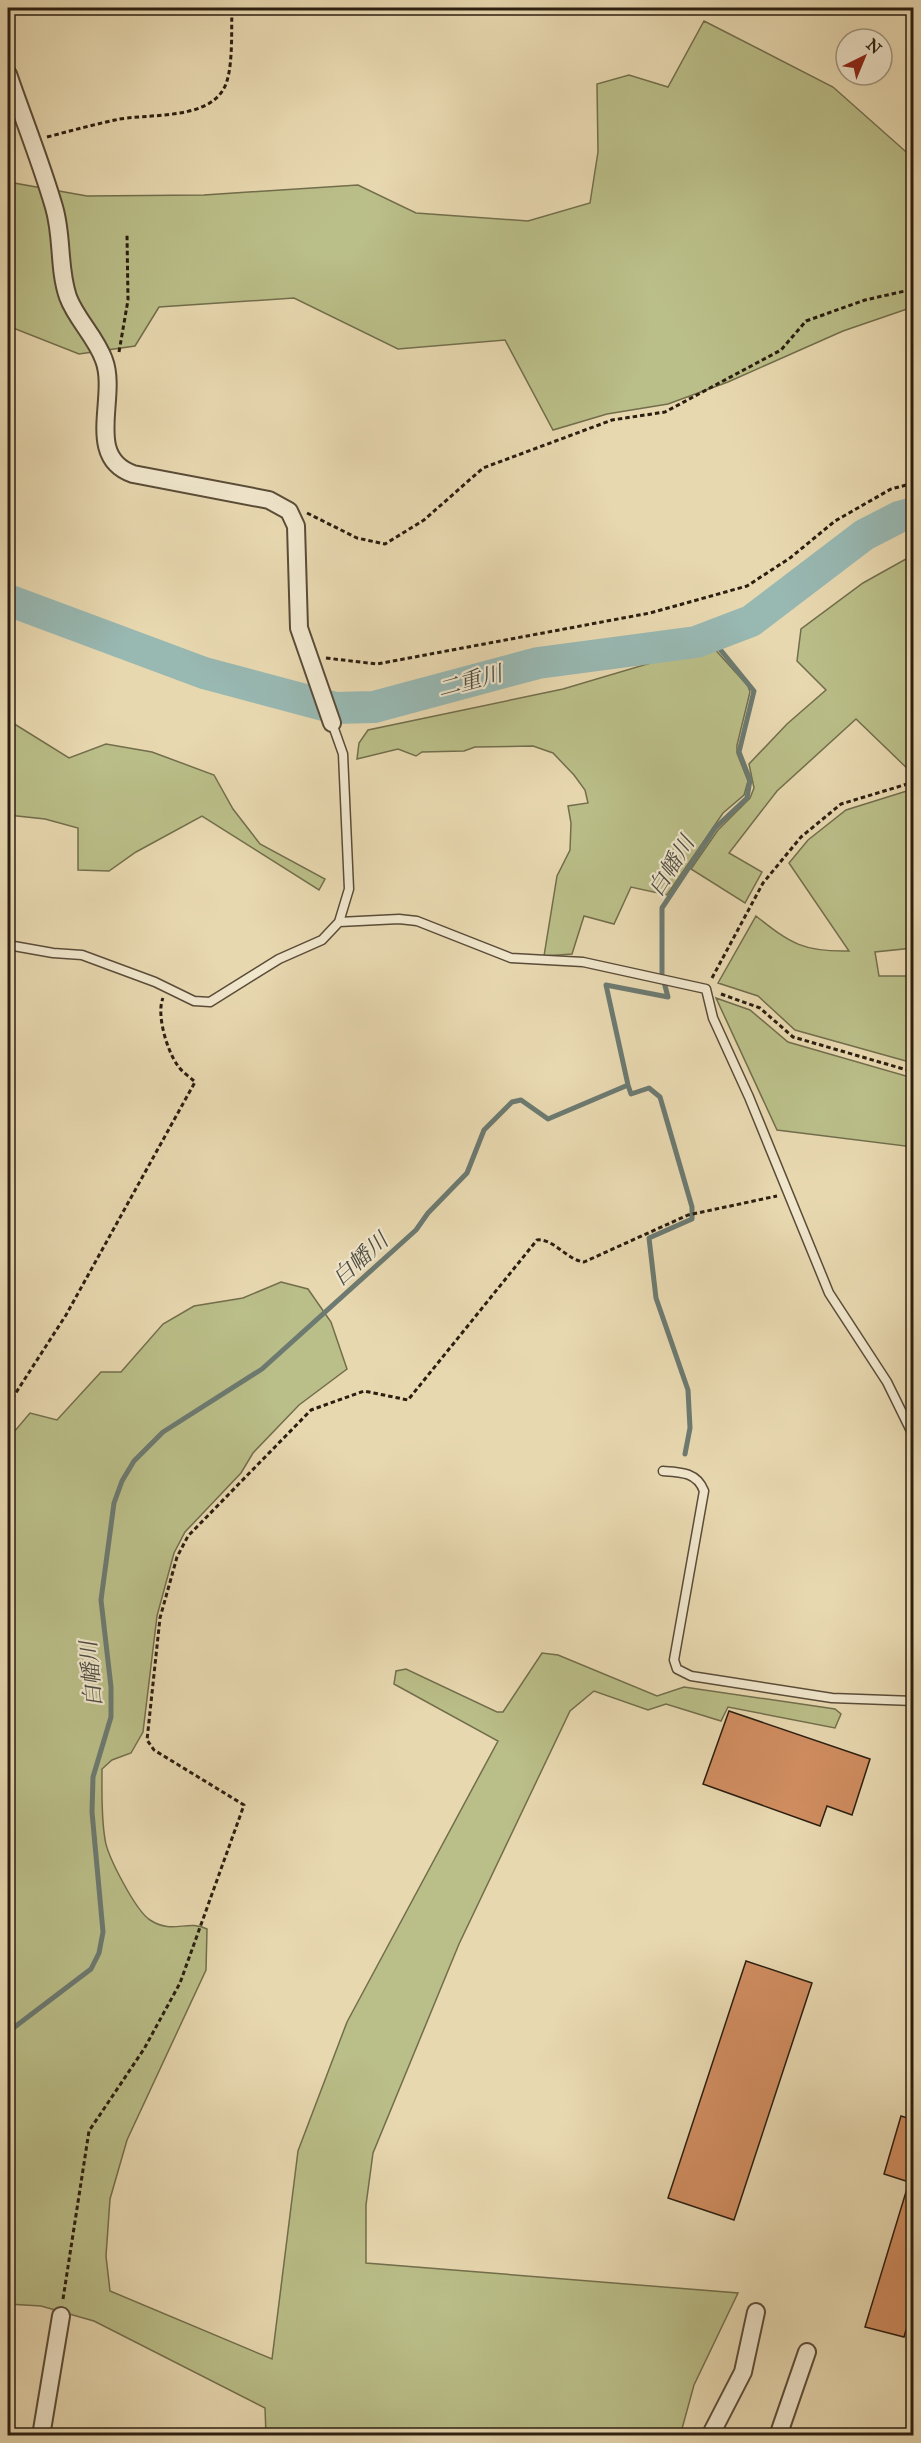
<svg xmlns="http://www.w3.org/2000/svg" width="921" height="2443" viewBox="0 0 921 2443" font-family="'IM FELL Great Primer','Noto Serif JP',serif">
<style>
.green{fill:#babe88;stroke:#726e4c;stroke-width:1.5}
.lines{fill:none;stroke-linecap:round;stroke-linejoin:round}
.stream{stroke:#6c7a71;stroke-width:5}
.river{stroke:#98b8b2;stroke-width:32}
.building{fill:#d08d60;stroke:#2b1e10;stroke-width:1.5}
.service-casing{stroke:#5a4c38;stroke-width:11}
.minor-casing{stroke:#5a4c38;stroke-width:20}
.path{stroke:#2b1e10;stroke-width:3;stroke-dasharray:4.5 3;stroke-linecap:butt}
.service{stroke:#f0e6cc;stroke-width:8}
.minor{stroke:#f0e6cc;stroke-width:16}
.labels{text-anchor:middle;dominant-baseline:central;stroke-width:4.5;stroke-linejoin:round;paint-order:stroke}
.water-label{font-size:22px;font-style:italic;fill:#4c4c41;stroke:#f0e6cc}
</style>
<rect width="100%" height="100%" fill="#e8d8b0"/>
<filter id="stains"><feTurbulence type="fractalNoise" baseFrequency=".00333" numOctaves="4"/><feColorMatrix values="0 0 0 0 .2 0 0 0 0 .09 0 0 0 0 .02 0 0 0 .5 -.17"/></filter>
<radialGradient id="worn" r=".72"><stop offset=".6" stop-color="#630" stop-opacity="0"/><stop offset="1" stop-color="#630" stop-opacity=".3"/></radialGradient>
<path class="green" d="M 704,21 L 833,87 L 913,158 L 913,307 L 843,331 L 728,382 L 668,404 L 607,414 L 553,430 L 505,340 L 398,349 L 294,298 L 159,307 L 135,346 L 79,354 L 8,326 L 8,182 L 87,196 L 204,195 L 358,185 L 416,213 L 528,221 L 590,203 L 598,152 L 597,84 L 629,75 L 668,87 Z
M 913,555 L 913,774 L 856,719 L 777,791 L 729,853 L 762,872 L 745,903 L 691,869 L 718,830 L 750,798 L 754,788 L 749,764 L 787,724 L 826,690 L 797,661 L 801,629 L 863,583 Z
M 711,645 L 748,686 L 750,692 L 737,745 L 737,753 L 748,781 L 744,795 L 723,813 L 667,895 L 631,887 L 614,924 L 584,916 L 572,954 L 544,956 L 557,876 L 570,850 L 571,823 L 568,806 L 588,803 L 585,790 L 574,775 L 553,753 L 533,746 L 475,747 L 464,751 L 422,752 L 416,756 L 398,749 L 357,759 L 359,743 L 368,730 L 563,689 Z
M 8,720 L 69,758 L 106,744 L 152,752 L 214,775 L 233,809 L 260,844 L 325,879 L 319,890 L 202,816 L 136,852 L 109,871 L 78,870 L 78,828 L 45,819 L 8,815 Z
M 913,789 L 913,948 L 875,952 L 879,976 L 913,976 L 913,1063 L 795,1030 L 758,996 L 718,983 L 756,916 C 791,944 804,952 849,951 L 789,863 L 808,840 L 846,810 Z
M 716,998 L 750,1010 L 788,1042 L 913,1078 L 913,1147 L 777,1130 Z
M 281,1282 L 308,1289 L 331,1322 L 347,1369 L 299,1405 L 253,1453 L 241,1473 L 185,1532 L 174,1553 L 157,1616 L 143,1732 L 131,1753 L 112,1760 L 102,1769 C 102,1792 101,1816 105,1839 C 107,1856 136,1911 150,1920 C 173,1935 187,1919 207,1929 L 206,1970 L 127,2140 L 110,2199 L 106,2256 L 110,2291 L 272,2359 L 298,2151 L 347,2022 L 498,1741 L 394,1684 L 396,1671 L 406,1669 L 497,1712 L 503,1712 L 542,1653 L 558,1655 L 657,1696 L 684,1687 L 835,1709 L 841,1714 L 835,1728 L 728,1707 L 721,1721 L 666,1704 L 648,1710 L 594,1691 L 570,1711 L 459,1944 L 373,2153 L 366,2205 L 366,2263 L 738,2293 L 694,2385 L 680,2436 L 266,2435 L 265,2408 L 94,2321 L 41,2306 L 8,2304 L 8,1439 L 30,1413 L 57,1420 L 101,1372 L 121,1372 L 163,1324 L 194,1306 L 243,1298 Z"/>
<g class="lines">
<path class="stream" d="M 628,1085 L 631,1094 L 649,1088 L 660,1097 L 692,1207 L 692,1219 L 649,1238 L 656,1298 L 688,1390 L 690,1428 L 685,1454
M 8,2032 L 91,1969 L 99,1953 L 103,1932 L 92,1812 L 93,1777 L 111,1717 L 111,1687 L 101,1600 L 114,1503 L 122,1481 L 134,1461 L 163,1432 L 262,1369 L 416,1230 L 428,1213 L 467,1173 L 484,1130 L 512,1102 L 521,1100 L 548,1119 L 628,1085 L 606,985 L 668,997 L 662,975 L 662,908 L 715,828 L 747,798 L 750,780 L 739,752 L 754,691 L 710,637"/>
<path class="river" d="M 8,600 L 204,673 L 335,708 L 374,707 L 538,663 L 696,642 L 751,621 L 864,535 L 899,517 L 914,513"/>
</g>
<path class="building" d="M 729,1711 L 870,1759 L 852,1815 L 827,1806 L 820,1826 L 703,1784 Z
M 746,1961 L 812,1983 L 734,2220 L 668,2198 Z
M 901,2116 L 914,2120 L 914,2302 L 904,2337 L 865,2327 L 909,2182 L 884,2174 Z"/>
<g class="lines">
<g class="service-casing">
<path id="service" d="M 339,922 L 399,919 L 417,921 L 511,958 L 583,962 L 706,989 L 713,1018 L 749,1097 L 829,1293 L 887,1382 L 914,1437
M 8,945 L 53,953 L 82,955 L 155,982 L 194,1001 L 210,1002 L 279,959 L 322,940 L 339,922 L 349,889 L 343,754 L 332,723
M 663,1471 C 680,1472 697,1472 704,1491 L 674,1660 L 677,1669 L 691,1676 L 832,1698 L 914,1701"/>
</g>
<g class="minor-casing">
<path id="minor" d="M 8,74 C 23,118 41,162 54,207 C 63,237 58,268 68,297 C 76,319 96,337 104,360 C 118,397 84,457 133,474 L 269,500 L 289,511 L 296,526 L 299,628 L 332,723
M 41,2436 L 61,2316
M 710,2436 L 743,2372 L 756,2312
M 778,2436 L 807,2352"/>
</g>
<path class="path" d="M 47,137 C 70,131 92,125 115,120 C 145,113 204,121 223,90 C 234,73 231,29 232,8
M 119,352 L 128,300 L 127,235
M 307,513 L 357,538 L 385,544 L 424,520 L 483,468 L 612,420 L 665,412 L 781,350 L 806,321 L 865,300 L 914,289
M 326,658 L 377,664 L 650,613 L 747,586 L 790,558 L 835,521 L 891,489 L 914,483
M 712,978 L 763,883 L 801,837 L 841,804 L 914,782
M 721,994 L 760,1008 L 793,1037 L 914,1072
M 8,1405 L 66,1315 L 195,1082 C 190,1077 182,1072 178,1066 C 167,1051 156,1014 163,998
M 63,2299 L 89,2131 L 144,2049 L 180,1983 L 244,1805 L 154,1750 L 147,1740 L 160,1618 L 177,1557 L 188,1536 L 311,1410 L 364,1391 L 408,1400 L 537,1240 C 553,1238 567,1260 584,1262 L 688,1215 L 777,1196"/>
<use href="#service" class="service"/>
<use href="#minor" class="minor"/>
</g>
<g class="labels">
<g class="water-label">
<text transform="translate(470 681) rotate(-15)">二重川</text>
<text transform="translate(671 866) rotate(-58)">白幡川</text>
<text transform="translate(360 1259) rotate(-42)">白幡川</text>
<text transform="translate(91 1674) rotate(-95)">白幡川</text>
</g>
</g>
<rect width="921" height="2443" fill="none" stroke="#e8d8b0" stroke-width="30"/>
<rect x="9" y="9" width="903" height="2425" fill="none" stroke="#2b1e10" stroke-width="3"/>
<rect x="15" y="15" width="891" height="2413" fill="none" stroke="#2b1e10" stroke-width="1.5"/>
<g transform="translate(864 57) rotate(43)"><circle r="28" fill="#f0e6cc" stroke="#a19681" stroke-width="1.5"/>
<path d="M0-4.5L10 22L0 15L-10 22Z" fill="#8f2418"/>
<text y="-9" font-size="16" font-weight="bold" text-anchor="middle" fill="#2b1e10">N</text>
</g>
<rect width="100%" height="100%" filter="url(#stains)"/>
<rect width="100%" height="100%" fill="url(#worn)"/>
</svg>
